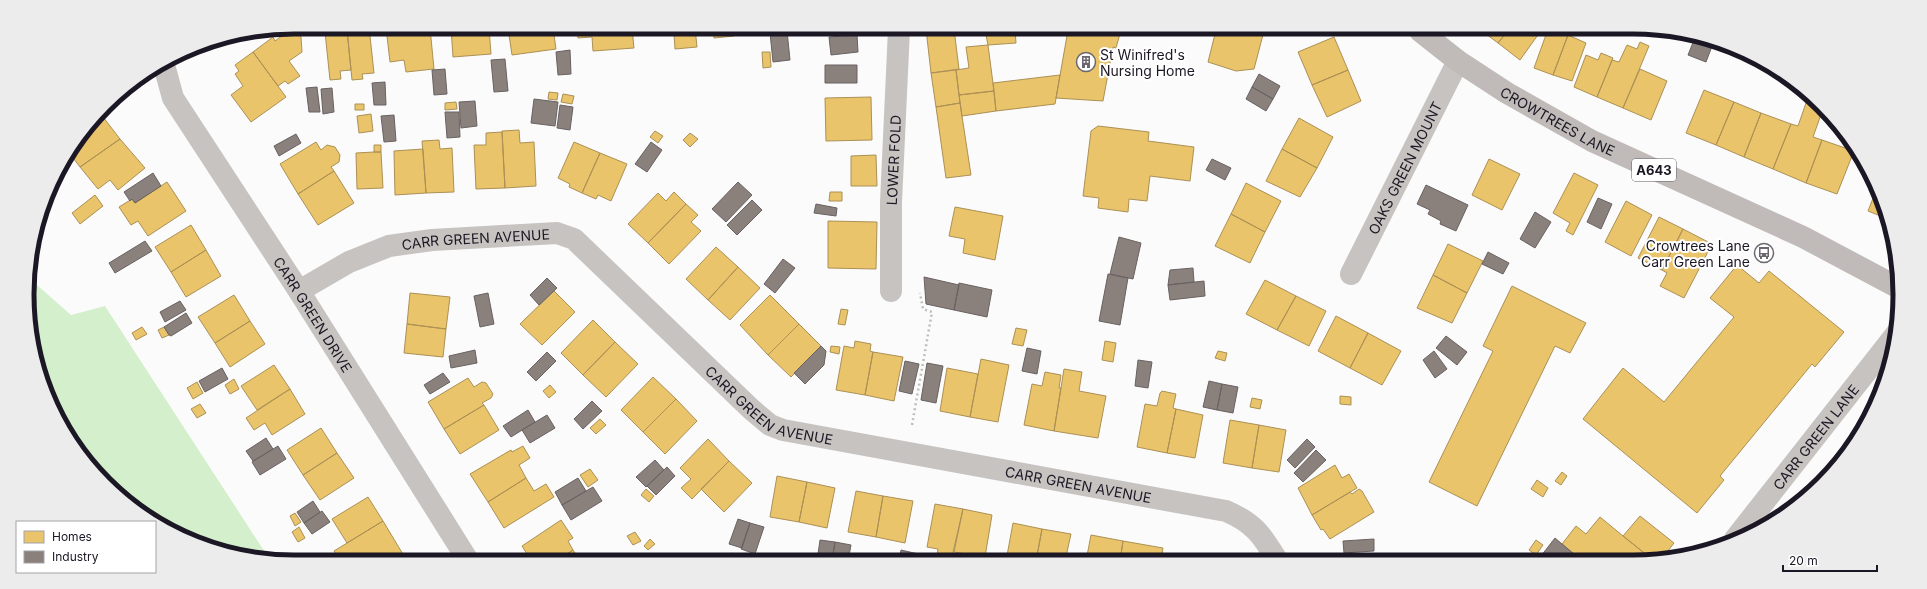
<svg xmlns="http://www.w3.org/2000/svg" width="1927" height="589" viewBox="0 0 1927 589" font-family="Inter,sans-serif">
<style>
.green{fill:#d4efcb}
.homes{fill:#e9c46a;stroke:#ac9055}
.industry{fill:#8a817c;stroke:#696162}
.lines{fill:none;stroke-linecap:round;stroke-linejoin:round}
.path{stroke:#bfbdbb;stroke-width:2.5;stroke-dasharray:2 3;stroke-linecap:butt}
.minor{stroke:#c7c3c0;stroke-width:22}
.major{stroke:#c0bbb8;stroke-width:22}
.labels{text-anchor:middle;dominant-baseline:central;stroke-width:4;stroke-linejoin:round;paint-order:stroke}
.shield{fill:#fff;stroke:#605d66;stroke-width:1}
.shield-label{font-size:13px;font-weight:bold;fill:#1c1724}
.poi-label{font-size:14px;fill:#1c1724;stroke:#fff;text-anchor:start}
.street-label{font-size:14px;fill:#1c1724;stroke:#fff}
.rim{fill:none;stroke:#1c1724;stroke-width:5}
</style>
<rect width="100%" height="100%" fill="#fbfbfb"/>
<path class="green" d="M 29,278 L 71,315 L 105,306 L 270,560 C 190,552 119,510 73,444 C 65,432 60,416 54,403 C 48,390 39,376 36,362 C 30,333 28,307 29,278 Z"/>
<path class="homes" d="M 294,27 L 301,37 L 302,52 L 289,61 L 300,76 L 288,84 L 285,81 L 278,86 L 253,52 L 273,37 L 275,41 Z
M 369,27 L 374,73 L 362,74 L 363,79 L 352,80 L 347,30 Z
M 386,27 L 430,28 L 434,69 L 406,72 L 404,60 L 390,62 Z
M 451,28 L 489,28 L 491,54 L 453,57 Z
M 508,28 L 553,28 L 556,49 L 512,55 Z
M 577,28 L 632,28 L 634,48 L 593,51 L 592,37 L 578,38 Z
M 664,28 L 695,28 L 697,47 L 675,49 L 674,34 L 665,35 Z
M 713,29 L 734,29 L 734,36 L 714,38 Z
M 926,29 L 954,29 L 959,69 L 931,73 Z
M 347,30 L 351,70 L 340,71 L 341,79 L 330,80 L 325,32 Z
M 985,30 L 1015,30 L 1016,43 L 988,45 Z
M 1068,30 L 1121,30 L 1116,48 L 1113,47 L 1103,101 L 1056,98 Z
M 1216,30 L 1264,31 L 1254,69 L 1236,71 L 1208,62 Z
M 1482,31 L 1507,32 L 1498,43 Z
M 1507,32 L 1540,32 L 1520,60 L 1498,43 Z
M 1547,32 L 1560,32 L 1568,35 L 1553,75 L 1534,68 Z
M 1568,35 L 1586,43 L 1572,81 L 1553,75 Z
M 1334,37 L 1348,70 L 1312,85 L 1298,52 Z
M 1640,42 L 1649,46 L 1623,108 L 1597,97 L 1612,60 L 1619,62 L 1627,45 L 1637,49 Z
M 988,45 L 994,91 L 959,95 L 956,70 L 969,68 L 966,47 Z
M 253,52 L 286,97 L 251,122 L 231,95 L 243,86 L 235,74 L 239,71 L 235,65 Z
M 762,52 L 770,52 L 771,67 L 763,68 Z
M 1601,53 L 1613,58 L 1597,97 L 1574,87 L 1586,55 L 1598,60 Z
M 1640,69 L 1667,81 L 1651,120 L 1623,108 Z
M 956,70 L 960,103 L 936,107 L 931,73 Z
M 1348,70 L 1361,101 L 1327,117 L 1312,85 Z
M 1060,75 L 1055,104 L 996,111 L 993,83 Z
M 1704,90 L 1734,102 L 1716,145 L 1686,133 Z
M 994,91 L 996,111 L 962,116 L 959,95 Z
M 549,92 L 558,93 L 557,100 L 548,99 Z
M 563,94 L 574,96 L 572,104 L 561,102 Z
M 871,97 L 872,140 L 826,141 L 825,98 Z
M 456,102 L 457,109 L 445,110 L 445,103 Z
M 1734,102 L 1761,113 L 1744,157 L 1716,145 Z
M 960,103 L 971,175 L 946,178 L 936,107 Z
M 1806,103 L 1823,109 L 1813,137 L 1822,140 L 1806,183 L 1773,169 L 1791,124 L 1798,126 Z
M 355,104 L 364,104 L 364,110 L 355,110 Z
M 100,113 L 120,139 L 80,167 L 70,154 L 80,146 L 76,141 L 82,131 Z
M 1761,113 L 1791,124 L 1773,169 L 1744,157 Z
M 371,114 L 373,131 L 359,133 L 357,116 Z
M 1299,118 L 1333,137 L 1317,168 L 1282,149 Z
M 1098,126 L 1149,132 L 1148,141 L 1194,147 L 1190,181 L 1150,176 L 1147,201 L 1129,199 L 1128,212 L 1098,208 L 1099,198 L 1083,196 L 1091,131 Z
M 519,130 L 520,143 L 534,142 L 536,186 L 505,188 L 502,131 Z
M 655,131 L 663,136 L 658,143 L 650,137 Z
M 502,132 L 505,188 L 476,189 L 474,145 L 486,145 L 486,133 Z
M 690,133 L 698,139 L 690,147 L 683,140 Z
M 120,139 L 145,168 L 118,190 L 110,180 L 98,189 L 80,167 Z
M 439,140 L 440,149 L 452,148 L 454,192 L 426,193 L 422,141 Z
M 1822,140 L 1854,151 L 1837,194 L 1806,183 Z
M 316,142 L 321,150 L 327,145 L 335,147 L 340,155 L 339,162 L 331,167 L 334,171 L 298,194 L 280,164 Z
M 574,142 L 600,153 L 582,193 L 569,187 L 570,184 L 558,178 Z
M 374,145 L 381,145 L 381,152 L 374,152 Z
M 423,149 L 426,193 L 395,195 L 394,151 Z
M 1282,149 L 1317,168 L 1300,197 L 1266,181 Z
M 374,152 L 381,152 L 383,188 L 357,189 L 356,153 Z
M 600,153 L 627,164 L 611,201 L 598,195 L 596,199 L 582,193 Z
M 876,155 L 877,186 L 851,186 L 851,156 Z
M 1489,159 L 1520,174 L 1502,210 L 1472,195 Z
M 334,171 L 354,203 L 318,225 L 298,194 Z
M 1574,173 L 1598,185 L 1573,235 L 1566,231 L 1570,223 L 1553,213 Z
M 167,182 L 186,211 L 148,236 L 138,221 L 131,225 L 119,207 L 132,199 L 135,203 Z
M 1246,183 L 1281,201 L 1265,232 L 1231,214 Z
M 1877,188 L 1880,192 L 1888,219 L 1868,211 Z
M 674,192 L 686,204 L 648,243 L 628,224 L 658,193 L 666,201 Z
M 830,192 L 842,192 L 842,201 L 829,201 Z
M 95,195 L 103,206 L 80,224 L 72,213 Z
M 1626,201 L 1652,215 L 1631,256 L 1605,242 Z
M 686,204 L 698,215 L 691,222 L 701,231 L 669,264 L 648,243 Z
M 955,207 L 1003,216 L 995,260 L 963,253 L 965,239 L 949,236 Z
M 1231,214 L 1265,232 L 1250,263 L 1215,246 Z
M 1659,217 L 1683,229 L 1662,270 L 1638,258 Z
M 828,221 L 877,222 L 876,269 L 828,268 Z
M 191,225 L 206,250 L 171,272 L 155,247 Z
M 1683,229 L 1712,244 L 1684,298 L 1660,286 L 1667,273 L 1662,270 Z
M 1448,244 L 1483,261 L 1467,293 L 1433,275 Z
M 716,247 L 738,267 L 708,300 L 686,279 Z
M 206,250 L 221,276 L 186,297 L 171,272 Z
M 1737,265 L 1759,283 L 1769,271 L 1844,332 L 1815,367 L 1812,364 L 1720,476 L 1724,480 L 1697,513 L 1583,419 L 1623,368 L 1664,402 L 1734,317 L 1710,298 Z
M 738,267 L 760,288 L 730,320 L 708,300 Z
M 1433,275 L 1467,293 L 1452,323 L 1417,308 Z
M 1265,280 L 1296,296 L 1277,330 L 1246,314 Z
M 1512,286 L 1586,323 L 1570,353 L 1555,346 L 1477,506 L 1429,482 L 1493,351 L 1483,346 Z
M 554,291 L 575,312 L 542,345 L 520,324 Z
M 410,293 L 450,297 L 446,329 L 407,324 Z
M 234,295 L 250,321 L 215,343 L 198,317 Z
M 770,295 L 799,324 L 768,355 L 740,325 Z
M 1296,296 L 1326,311 L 1309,346 L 1277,330 Z
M 841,309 L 848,310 L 845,325 L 838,324 Z
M 1336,316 L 1368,333 L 1350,368 L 1318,351 Z
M 593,320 L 615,342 L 583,375 L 561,353 Z
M 250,321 L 265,344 L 230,367 L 215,343 Z
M 407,324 L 446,329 L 443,357 L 404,353 Z
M 799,324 L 821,346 L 791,377 L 768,355 Z
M 142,327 L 147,334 L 136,340 L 132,333 Z
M 164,327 L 169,335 L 162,338 L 158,330 Z
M 1016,328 L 1027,330 L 1023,346 L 1012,344 Z
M 1368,333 L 1401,351 L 1382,385 L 1350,368 Z
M 855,341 L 871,344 L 870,351 L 873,352 L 865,395 L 836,390 L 844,346 L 854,348 Z
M 1105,341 L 1116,343 L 1113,362 L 1102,360 Z
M 615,342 L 638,364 L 606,397 L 583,375 Z
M 831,346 L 840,347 L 839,354 L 830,352 Z
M 1218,351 L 1227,353 L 1225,361 L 1215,358 Z
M 873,352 L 903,357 L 894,401 L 865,395 Z
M 981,359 L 1009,365 L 998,422 L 970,417 Z
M 274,365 L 290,389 L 257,410 L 241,386 Z
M 947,368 L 978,374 L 970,417 L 940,411 Z
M 1064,369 L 1082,372 L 1079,391 L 1106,396 L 1098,438 L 1054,431 Z
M 1045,372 L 1061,375 L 1059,388 L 1061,388 L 1054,431 L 1024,425 L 1032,384 L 1042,386 Z
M 653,377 L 676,399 L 643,432 L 621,410 Z
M 468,378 L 474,387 L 482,382 L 486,383 L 493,394 L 491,398 L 482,403 L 484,405 L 444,429 L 428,402 Z
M 234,379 L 239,389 L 230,394 L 225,385 Z
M 197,382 L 203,393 L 193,399 L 187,388 Z
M 550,385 L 556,392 L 549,398 L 543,391 Z
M 290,389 L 305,414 L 272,435 L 265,423 L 254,430 L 246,418 Z
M 1162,391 L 1176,394 L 1173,408 L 1176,409 L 1167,453 L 1137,447 L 1145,404 L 1157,406 L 1160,393 Z
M 1340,396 L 1351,397 L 1351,405 L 1340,404 Z
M 1252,398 L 1262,400 L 1260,409 L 1250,407 Z
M 676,399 L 697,421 L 665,454 L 643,432 Z
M 200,404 L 206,413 L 197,418 L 191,409 Z
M 484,405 L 499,430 L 460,454 L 444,429 Z
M 1176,409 L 1203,415 L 1195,458 L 1167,453 Z
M 600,419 L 606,425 L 596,434 L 590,428 Z
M 1230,420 L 1259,425 L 1252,468 L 1223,463 Z
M 1259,425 L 1286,430 L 1279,472 L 1252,468 Z
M 321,428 L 337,453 L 303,475 L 287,450 Z
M 708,439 L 729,461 L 692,499 L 681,488 L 691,479 L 680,468 Z
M 523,446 L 530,458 L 519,465 L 526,478 L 488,502 L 470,474 L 511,450 L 512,452 Z
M 337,453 L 354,478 L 320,500 L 303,475 Z
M 729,461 L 752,483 L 724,512 L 701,489 Z
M 1335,465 L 1342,478 L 1349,474 L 1357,488 L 1312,515 L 1298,488 Z
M 590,469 L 598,480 L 588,487 L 580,475 Z
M 1562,472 L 1567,476 L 1561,485 L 1555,481 Z
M 777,476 L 807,482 L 799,522 L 770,517 Z
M 526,478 L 534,491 L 546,484 L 554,497 L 504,528 L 488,502 Z
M 1537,480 L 1548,488 L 1543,497 L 1531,489 Z
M 807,482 L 835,488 L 827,528 L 799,522 Z
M 646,489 L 654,496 L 649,502 L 641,495 Z
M 1359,489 L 1362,491 L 1374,512 L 1330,539 L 1323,529 L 1321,530 L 1312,515 L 1350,492 L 1352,494 Z
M 856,491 L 883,496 L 876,537 L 848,532 Z
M 883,496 L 913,501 L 905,543 L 876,537 Z
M 368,497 L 383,521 L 347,543 L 332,519 Z
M 935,504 L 963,509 L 951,561 L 936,561 L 938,549 L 927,547 Z
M 963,509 L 992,515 L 985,557 L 954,552 Z
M 295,513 L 301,522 L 295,526 L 290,516 Z
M 1640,516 L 1674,543 L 1661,560 L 1653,560 L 1623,536 Z
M 1600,517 L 1623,536 L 1653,560 L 1607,560 L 1599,553 L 1593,560 L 1581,560 L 1562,544 L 1576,526 L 1586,534 Z
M 561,520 L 573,538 L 568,541 L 573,550 L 555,562 L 532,562 L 522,546 Z
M 383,521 L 404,556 L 394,562 L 359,562 L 357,558 L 350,562 L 341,562 L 334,551 Z
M 1013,523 L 1042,529 L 1036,561 L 1006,561 Z
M 299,527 L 305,538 L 298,542 L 292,532 Z
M 1042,529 L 1071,534 L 1065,561 L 1036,561 Z
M 635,532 L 641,541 L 633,545 L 627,536 Z
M 1091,535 L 1123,541 L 1120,561 L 1086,561 Z
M 650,539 L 655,544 L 648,550 L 644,546 Z
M 1536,540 L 1543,545 L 1536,555 L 1529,550 Z
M 1123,541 L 1163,548 L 1161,561 L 1120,561 Z
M 573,550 L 581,562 L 555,562 Z
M 731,553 L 737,555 L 735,561 L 727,561 Z
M 741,556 L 750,559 L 749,561 L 740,561 Z"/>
<path class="industry" d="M 1043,30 L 1066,30 L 1065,34 Z
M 787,31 L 790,60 L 773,62 L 770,33 Z
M 857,35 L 858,52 L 831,55 L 829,37 Z
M 1696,35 L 1714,41 L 1706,62 L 1688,55 Z
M 570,50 L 571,74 L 558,75 L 556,52 Z
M 505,59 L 508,91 L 494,92 L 491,60 Z
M 825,65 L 857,65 L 857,83 L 825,83 Z
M 445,69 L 447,94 L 434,95 L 432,70 Z
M 1259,74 L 1280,86 L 1273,99 L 1252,87 Z
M 385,82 L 386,105 L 374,105 L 372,83 Z
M 317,87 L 320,112 L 309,112 L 306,88 Z
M 1252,87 L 1273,99 L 1266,111 L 1246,99 Z
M 332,88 L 334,112 L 323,114 L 321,89 Z
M 534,99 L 558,102 L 555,126 L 531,123 Z
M 475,101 L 477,126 L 461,128 L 459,102 Z
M 560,105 L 573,107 L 570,130 L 557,128 Z
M 445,112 L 459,112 L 460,137 L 447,138 Z
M 394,115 L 396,141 L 384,142 L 381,116 Z
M 296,134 L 301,143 L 279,156 L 274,146 Z
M 651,142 L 662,150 L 647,172 L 635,164 Z
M 1212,159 L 1231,168 L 1225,180 L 1206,170 Z
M 153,173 L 161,186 L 135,203 L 132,199 L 130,201 L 124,192 Z
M 738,182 L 752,195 L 726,222 L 712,209 Z
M 1426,185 L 1468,205 L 1456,231 L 1440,224 L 1441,221 L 1428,214 L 1430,210 L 1417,204 Z
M 1598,198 L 1612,204 L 1601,229 L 1587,222 Z
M 752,200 L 762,210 L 737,235 L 727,225 Z
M 816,204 L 837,208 L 836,216 L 814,213 Z
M 1535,212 L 1551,222 L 1535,248 L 1520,239 Z
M 1119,237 L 1141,243 L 1133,279 L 1110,274 Z
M 145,241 L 152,251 L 115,273 L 109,263 Z
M 1488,252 L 1509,263 L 1503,274 L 1482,264 Z
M 783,259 L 795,268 L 775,293 L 764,284 Z
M 1193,268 L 1194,282 L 1168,285 L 1170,270 Z
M 1108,274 L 1128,278 L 1120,325 L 1099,321 Z
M 924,277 L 959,285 L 954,310 L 926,304 Z
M 547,278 L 557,288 L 539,305 L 530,295 Z
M 1204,281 L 1205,296 L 1170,300 L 1168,285 Z
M 959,283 L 992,290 L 987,317 L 954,310 Z
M 488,293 L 494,324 L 480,327 L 474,296 Z
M 180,301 L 186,310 L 165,322 L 160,312 Z
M 186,313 L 192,323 L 171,336 L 169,335 L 164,327 Z
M 1446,336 L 1467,352 L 1457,365 L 1436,348 Z
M 821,346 L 826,351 L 824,365 L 805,384 L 794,373 Z
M 1027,348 L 1041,351 L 1037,374 L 1022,371 Z
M 475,350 L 477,363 L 451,368 L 449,356 Z
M 1434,351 L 1447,369 L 1435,378 L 1423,360 Z
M 547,352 L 556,361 L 536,381 L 527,372 Z
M 1138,360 L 1152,362 L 1148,388 L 1135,386 Z
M 905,361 L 919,364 L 912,394 L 899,391 Z
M 927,363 L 943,366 L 936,403 L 921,400 Z
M 222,368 L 228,379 L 205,392 L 199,381 Z
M 443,373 L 450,382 L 430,394 L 424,385 Z
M 1209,381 L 1222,384 L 1217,410 L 1203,407 Z
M 1222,384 L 1238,387 L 1233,413 L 1217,410 Z
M 592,401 L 602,411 L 583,429 L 574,419 Z
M 528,410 L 535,422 L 511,437 L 503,426 Z
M 547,415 L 555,428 L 530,443 L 522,430 Z
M 266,438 L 273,449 L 253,461 L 246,451 Z
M 1307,439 L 1315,447 L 1295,468 L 1287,460 Z
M 278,446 L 286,459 L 260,475 L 252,462 Z
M 1316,450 L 1326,460 L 1303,482 L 1294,473 Z
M 655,460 L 664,470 L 646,487 L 636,477 Z
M 667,467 L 675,476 L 656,495 L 647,486 Z
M 578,478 L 586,491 L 562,505 L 555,492 Z
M 593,487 L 602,501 L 571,520 L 562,505 Z
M 313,501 L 320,512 L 304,523 L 297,512 Z
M 322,511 L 330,522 L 312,534 L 304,523 Z
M 738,519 L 750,523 L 742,548 L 729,544 Z
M 750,523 L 764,527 L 755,554 L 741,549 Z
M 1555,538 L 1562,544 L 1581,560 L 1545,560 L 1541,556 Z
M 1374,539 L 1374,551 L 1344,553 L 1343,541 Z
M 820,540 L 835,542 L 832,561 L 817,561 Z
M 835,542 L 851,545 L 848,561 L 832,561 Z
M 901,550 L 914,553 L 913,561 L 899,561 Z
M 914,553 L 926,555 L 925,561 L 913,561 Z"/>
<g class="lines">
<path class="path" d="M 912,425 L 932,312 L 923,309 L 920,293"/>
<g class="minor">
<path id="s1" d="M 164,65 L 173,98 L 299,291 L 469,562"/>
<path id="s2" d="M 1351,274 L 1458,61"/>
<path id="s3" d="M 299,291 L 349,262 L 389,246 L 432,240 L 557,233 L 574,239 L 751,409 L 770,425 L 783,430 L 1226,511 C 1254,523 1262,535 1277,560"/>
<path id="s4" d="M 891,291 L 891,202 L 899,29"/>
<path id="s5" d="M 1735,539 L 1896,334"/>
</g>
<path class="major" id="s6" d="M 1420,31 L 1458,61 L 1507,93 L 1592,141 L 1803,237 L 1899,288"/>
</g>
<defs>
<g id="building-ring" transform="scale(1)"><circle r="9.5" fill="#fff" stroke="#6a676f" stroke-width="1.5"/><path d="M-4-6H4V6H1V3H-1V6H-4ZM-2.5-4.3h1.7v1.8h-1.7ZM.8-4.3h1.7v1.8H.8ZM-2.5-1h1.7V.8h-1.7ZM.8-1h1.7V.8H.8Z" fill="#6a676f"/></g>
<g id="bus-ring" transform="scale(1)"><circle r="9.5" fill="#fff" stroke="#6a676f" stroke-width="1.5"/><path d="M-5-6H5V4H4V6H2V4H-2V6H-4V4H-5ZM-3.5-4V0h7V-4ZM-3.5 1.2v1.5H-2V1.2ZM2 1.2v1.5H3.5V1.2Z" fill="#6a676f"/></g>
</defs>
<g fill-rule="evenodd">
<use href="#building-ring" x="1086" y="62"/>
<use href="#bus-ring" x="1764" y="253"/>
</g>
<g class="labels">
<rect class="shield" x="1632" y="159" width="44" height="22" rx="3"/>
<g class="shield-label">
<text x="1654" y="170">A643</text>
</g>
<g class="poi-label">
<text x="1100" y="54">St Winifred's<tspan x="1100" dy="16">Nursing Home</tspan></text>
<text x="1750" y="245" text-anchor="end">Crowtrees Lane<tspan x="1750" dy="16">Carr Green Lane</tspan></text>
</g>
<g class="street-label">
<text stroke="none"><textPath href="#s6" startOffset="165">CROWTREES LANE</textPath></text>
<text stroke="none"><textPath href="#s4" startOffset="131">LOWER FOLD</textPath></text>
<text stroke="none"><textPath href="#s2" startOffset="119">OAKS GREEN MOUNT</textPath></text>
<text stroke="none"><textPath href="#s3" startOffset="188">CARR GREEN AVENUE</textPath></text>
<text stroke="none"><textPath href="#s1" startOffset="292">CARR GREEN DRIVE</textPath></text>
<text stroke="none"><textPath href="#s3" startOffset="548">CARR GREEN AVENUE</textPath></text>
<text stroke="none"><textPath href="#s5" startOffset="130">CARR GREEN LANE</textPath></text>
<text stroke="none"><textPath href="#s3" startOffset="872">CARR GREEN AVENUE</textPath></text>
</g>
</g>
<path d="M0 0H1927V589H0ZM294 34H1633A260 260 0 0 1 1893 294V295A260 260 0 0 1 1633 555H294A260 260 0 0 1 34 295V294A260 260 0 0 1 294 34Z" fill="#edeced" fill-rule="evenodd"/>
<path class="rim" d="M294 34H1633A260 260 0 0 1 1893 294V295A260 260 0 0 1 1633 555H294A260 260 0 0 1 34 295V294A260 260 0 0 1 294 34Z"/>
<rect x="16" y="521" width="140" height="52" fill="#ffffff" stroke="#a4a2a7"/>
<rect x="24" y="531" width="20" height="12" fill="#e9c46a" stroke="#a4a2a7"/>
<text x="52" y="541" font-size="12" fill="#1c1724">Homes</text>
<rect x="24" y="551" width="20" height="12" fill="#8a817c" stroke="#a4a2a7"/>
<text x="52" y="561" font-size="12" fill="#1c1724">Industry</text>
<path d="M1783 565v6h94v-6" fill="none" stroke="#1c1724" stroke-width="2"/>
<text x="1789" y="565" font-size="12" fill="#1c1724" stroke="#ffffff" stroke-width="3" paint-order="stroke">20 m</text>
</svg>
